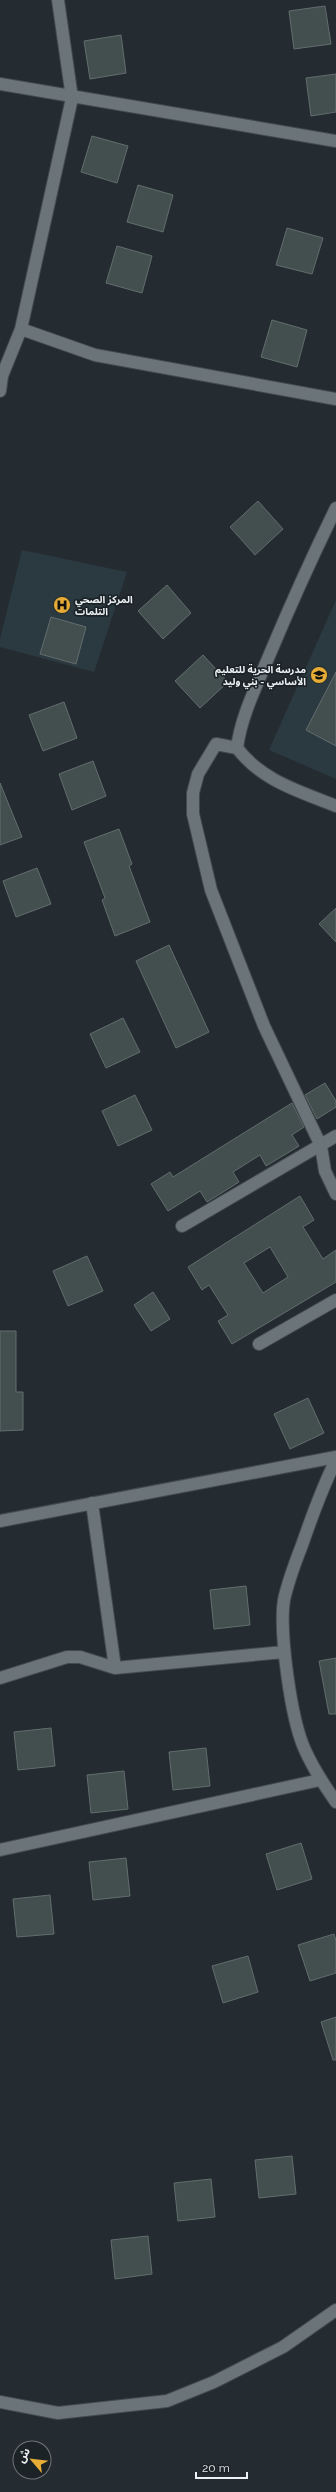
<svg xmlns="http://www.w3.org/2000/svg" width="336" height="2492" viewBox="0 0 336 2492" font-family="Raleway,'Noto Sans Arabic',sans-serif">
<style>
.built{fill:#2b3941}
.building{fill:#434e4f;stroke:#626d6e;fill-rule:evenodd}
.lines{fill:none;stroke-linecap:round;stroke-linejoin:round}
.minor-casing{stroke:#434a4e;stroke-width:14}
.tertiary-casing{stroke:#434a4e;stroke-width:14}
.minor{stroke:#6b7479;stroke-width:12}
.tertiary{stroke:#6b7479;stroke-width:12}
.labels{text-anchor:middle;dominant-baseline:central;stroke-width:3.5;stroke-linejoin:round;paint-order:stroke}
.poi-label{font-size:10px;font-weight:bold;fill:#ecf1f4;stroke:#1b2327;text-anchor:start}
</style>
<rect width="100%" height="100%" fill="#252c31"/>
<path class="built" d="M 22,550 L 127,572 L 94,672 L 0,647 L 0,639 Z
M 336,600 L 336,779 L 269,750 Z"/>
<path class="building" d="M 325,6 L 331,44 L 294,49 L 289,11 Z
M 121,35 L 126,73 L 90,79 L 84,41 Z
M 336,74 L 336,112 L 311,116 L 306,78 Z
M 92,136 L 128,146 L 117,183 L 81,172 Z
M 138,185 L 173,195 L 163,232 L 127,222 Z
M 287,228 L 323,238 L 312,274 L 276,265 Z
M 117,246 L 152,256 L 142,293 L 106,283 Z
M 272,320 L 307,330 L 297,367 L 261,357 Z
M 258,501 L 283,529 L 255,555 L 230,527 Z
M 167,585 L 191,613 L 163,639 L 138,611 Z
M 51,617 L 86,627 L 76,664 L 40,654 Z
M 203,655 L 228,682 L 200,708 L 175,681 Z
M 336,672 L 336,746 L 306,730 Z
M 64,702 L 77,738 L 43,751 L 29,715 Z
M 93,761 L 106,796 L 72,810 L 59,774 Z
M 0,783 L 22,837 L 0,845 Z
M 119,829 L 132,864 L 129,866 L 150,922 L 115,936 L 102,900 L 105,898 L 84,842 Z
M 37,868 L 51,904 L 16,917 L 3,881 Z
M 336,908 L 336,942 L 319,924 Z
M 169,945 L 209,1032 L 176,1048 L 136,961 Z
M 123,1018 L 140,1052 L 106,1068 L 90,1034 Z
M 325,1083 L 336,1101 L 336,1107 L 317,1119 L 305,1095 Z
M 135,1095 L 152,1130 L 118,1146 L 102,1111 Z
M 292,1103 L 304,1127 L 292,1135 L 299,1146 L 266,1166 L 260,1155 L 233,1172 L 239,1182 L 207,1202 L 200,1191 L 168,1211 L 151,1184 L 170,1172 L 173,1177 Z
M 300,1196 L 314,1220 L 303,1227 L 323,1259 L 336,1250 L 336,1282 L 232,1344 L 218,1321 L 228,1315 L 209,1285 L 202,1290 L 188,1267 ZM 270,1247 L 288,1277 L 263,1293 L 244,1263 Z
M 87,1256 L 103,1291 L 68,1306 L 53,1271 Z
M 153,1292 L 170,1319 L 151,1331 L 134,1305 Z
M 0,1331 L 16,1331 L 16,1392 L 23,1392 L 23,1430 L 0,1431 Z
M 308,1398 L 324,1433 L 290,1449 L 274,1414 Z
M 246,1586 L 250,1625 L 214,1629 L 210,1590 Z
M 336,1658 L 336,1714 L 329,1714 L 319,1661 Z
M 51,1728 L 55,1766 L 18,1770 L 14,1732 Z
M 206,1748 L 210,1786 L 173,1790 L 169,1752 Z
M 124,1771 L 128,1809 L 91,1813 L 87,1775 Z
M 301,1843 L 312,1879 L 277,1890 L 266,1854 Z
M 126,1858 L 130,1896 L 93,1900 L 89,1862 Z
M 50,1895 L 54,1934 L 17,1937 L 13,1899 Z
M 334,1934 L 336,1941 L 336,1973 L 310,1981 L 298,1945 Z
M 248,1956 L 258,1992 L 223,2003 L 212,1966 Z
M 336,2017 L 336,2060 L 333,2060 L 321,2022 Z
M 292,2156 L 296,2194 L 259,2198 L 255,2160 Z
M 211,2179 L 215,2217 L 178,2221 L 174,2183 Z
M 148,2236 L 152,2274 L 115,2279 L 111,2240 Z"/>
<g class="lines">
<g class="minor-casing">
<path id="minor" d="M 0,84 L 336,141
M 21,329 L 95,355 L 336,399
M 0,376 L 2,376 L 21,329 L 72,98 L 58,0
M 0,391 L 2,376
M 237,748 L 216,744 L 198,774 L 193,793 L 193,814 L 211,890 L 264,1026 L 321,1146 L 325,1171 L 336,1194
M 182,1226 L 336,1136
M 259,1344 L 336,1300
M 336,1460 C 322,1488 312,1516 302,1545 C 295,1563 288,1581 284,1600 C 279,1632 291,1720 305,1750 C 313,1768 324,1785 336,1802
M 92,1503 L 115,1668
M 0,1521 L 336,1457
M 0,1678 L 67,1657 L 80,1657 L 115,1668 L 284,1652
M 0,1850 L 320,1780
M 0,2402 L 58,2413 L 167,2401 L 214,2382 L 283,2347 L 336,2310"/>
</g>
<g class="tertiary-casing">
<path id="tertiary" d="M 336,508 C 312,557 290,606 269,656 C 257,685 241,716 237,748 C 262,781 299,791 336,806"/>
</g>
<use href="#minor" class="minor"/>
<use href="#tertiary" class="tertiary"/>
</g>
<defs>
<g id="hospital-disc" transform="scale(0.9)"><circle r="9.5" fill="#e6ac36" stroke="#1b2327"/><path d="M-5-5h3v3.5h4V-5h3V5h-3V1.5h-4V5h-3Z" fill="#111"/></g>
<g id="school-disc" transform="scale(0.9)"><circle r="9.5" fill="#e6ac36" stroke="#1b2327"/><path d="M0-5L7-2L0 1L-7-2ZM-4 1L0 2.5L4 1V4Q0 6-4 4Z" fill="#111"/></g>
</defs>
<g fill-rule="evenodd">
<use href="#hospital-disc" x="62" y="605"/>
<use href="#school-disc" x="319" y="675"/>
</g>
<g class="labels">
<g class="poi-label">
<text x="75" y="599">المركز الصحي<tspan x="75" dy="12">التلمات</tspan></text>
<text x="306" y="669" text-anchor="end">مدرسة الحرية للتعليم<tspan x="306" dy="12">الأساسي - بني وليد</tspan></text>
</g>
</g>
<g transform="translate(32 2460) rotate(298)"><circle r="19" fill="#1b2327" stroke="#6f7579"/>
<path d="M0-3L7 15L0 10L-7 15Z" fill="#e6ac36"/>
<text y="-6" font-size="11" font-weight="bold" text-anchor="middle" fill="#ecf1f4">ش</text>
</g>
<path d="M196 2472v6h51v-6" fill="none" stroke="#ecf1f4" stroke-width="2"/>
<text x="202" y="2472" font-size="12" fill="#ecf1f4" stroke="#1b2327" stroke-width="3" paint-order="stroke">20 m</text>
</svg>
